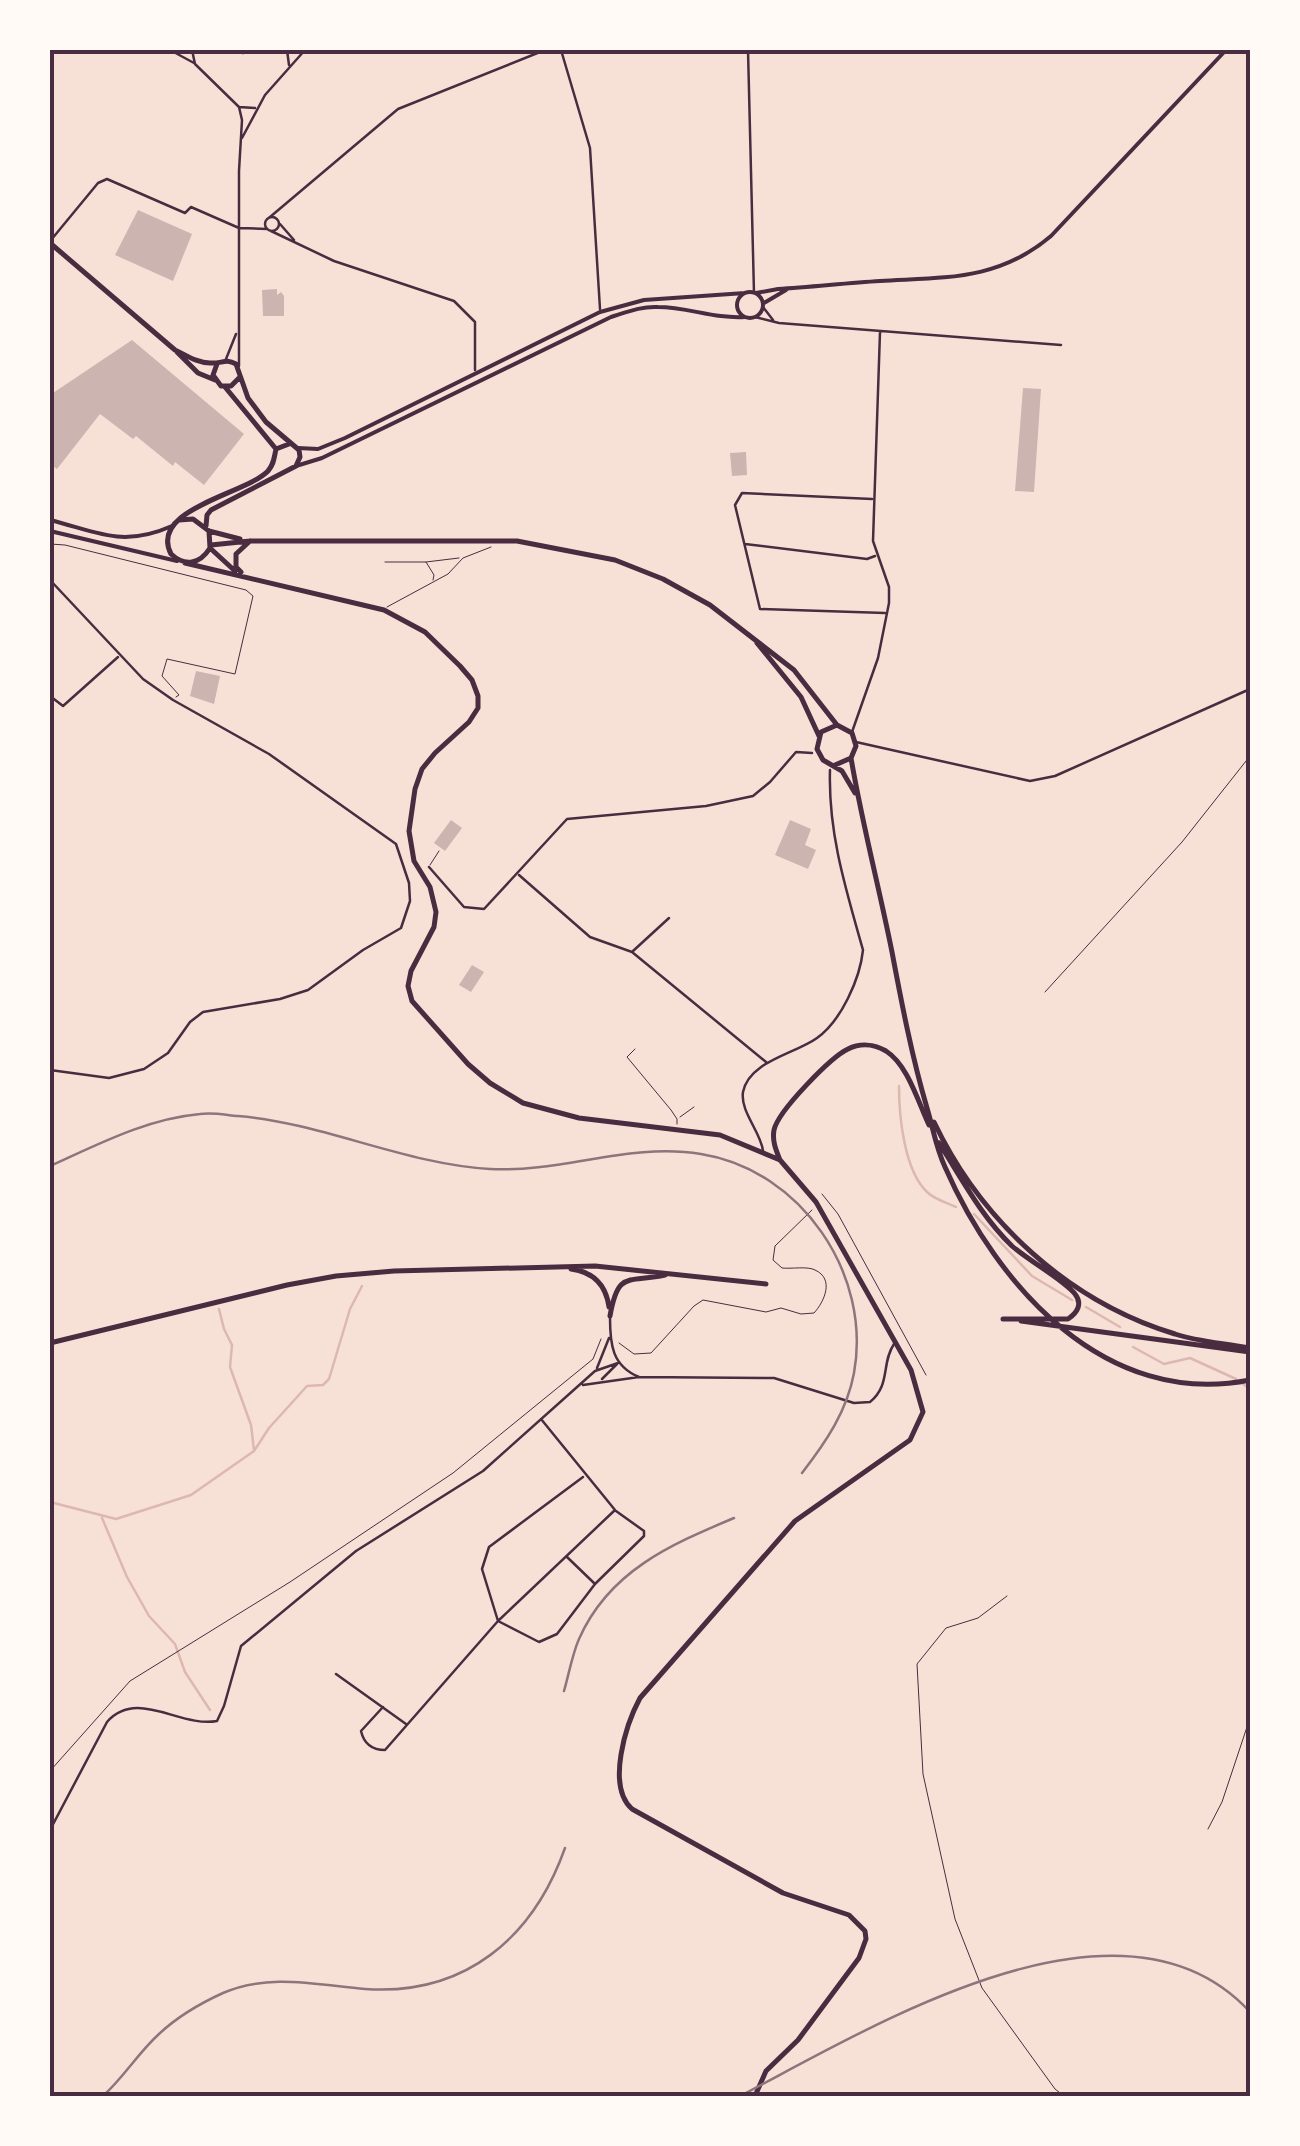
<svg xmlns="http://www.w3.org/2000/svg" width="1300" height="2146" viewBox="0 0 1300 2146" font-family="Raleway,sans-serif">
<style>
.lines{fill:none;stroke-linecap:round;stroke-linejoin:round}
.stream{stroke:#dcb8b0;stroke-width:2.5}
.building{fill:#ccb4b1}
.path{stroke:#4a2c40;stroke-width:1}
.service{stroke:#4a2c40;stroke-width:1}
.minor{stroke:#4a2c40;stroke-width:2.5}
.tertiary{stroke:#4a2c40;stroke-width:4}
.secondary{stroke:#4a2c40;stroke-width:4}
.primary{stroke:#4a2c40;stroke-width:5}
.rail{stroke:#8f747c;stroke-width:2.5}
.neatline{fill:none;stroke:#4a2c40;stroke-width:4}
</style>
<rect width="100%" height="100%" fill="#f7e1d7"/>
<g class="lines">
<path class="stream" d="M 899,1086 C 899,1116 904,1170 927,1192 C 934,1199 947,1203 956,1207
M 974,1214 L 1032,1276 L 1072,1300
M 1086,1307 L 1120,1327
M 219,1309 L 224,1329 L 232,1345 L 230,1367 L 251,1425 L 254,1450
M 1133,1347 L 1164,1364 L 1190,1358 L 1236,1379
M 1243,1384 L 1250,1389
M 50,1502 L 116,1519 L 191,1495 L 254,1451 L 269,1428 L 307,1386 L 323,1385 L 329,1379 L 350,1309 L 362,1286
M 102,1518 L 127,1577 L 149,1616 L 175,1644 L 185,1672 L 210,1710"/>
</g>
<path class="building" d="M 138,210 L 192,234 L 173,281 L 115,255 Z
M 277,289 L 277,295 L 281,292 L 284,296 L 284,316 L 263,316 L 262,290 Z
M 132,340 L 244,434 L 204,485 L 175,462 L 173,466 L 136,436 L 133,439 L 100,414 L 57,469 L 50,464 L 50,395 Z
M 1023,388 L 1041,389 L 1034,492 L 1015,491 Z
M 746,452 L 747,475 L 732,476 L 730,453 Z
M 196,671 L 220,676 L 214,704 L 190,696 Z
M 451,820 L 462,828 L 445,851 L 434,843 Z
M 790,820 L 811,829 L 805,845 L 816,850 L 808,869 L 775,855 Z
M 472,965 L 484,972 L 471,992 L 459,985 Z"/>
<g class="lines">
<path class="path" d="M 1045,992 L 1182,842 L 1250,756
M 822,1194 L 838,1214 L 926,1375
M 619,1343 L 634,1354 L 651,1353 L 694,1306 L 703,1300 L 766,1312 L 781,1308 L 801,1314 L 814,1313 C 824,1302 835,1279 815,1270 C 808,1266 791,1269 782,1268 L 773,1260 L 775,1246 L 812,1210
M 1007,1596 L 978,1618 L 946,1628 L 917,1664 L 923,1774 L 955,1919 L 982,1988 L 1055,2089 L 1064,2096
M 50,1771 L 130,1681 L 290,1582 L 453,1473 L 593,1359 L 601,1339
M 1208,1829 L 1222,1802 L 1250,1718"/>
<path class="service" d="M 50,544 L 65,545 L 246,590 L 253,596 L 235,674 L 167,659 L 162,676 L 179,695 L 176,697
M 385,562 L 426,562 L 434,575 L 433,580
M 426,562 L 459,558
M 387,607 L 448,574 L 463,558 L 491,547
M 430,865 L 439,851
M 635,1049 L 627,1057 L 671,1110 L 677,1119 L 677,1124
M 680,1117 L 694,1107"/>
<path class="minor" d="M 170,50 L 194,63
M 181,50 L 184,50
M 192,50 L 195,64 L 239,107 L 255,108
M 231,50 L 243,53 L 256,50
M 287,50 L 289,65
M 561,50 L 590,148 L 600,309
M 748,50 L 754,293
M 242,138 L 265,95 L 305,50
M265 224a7 7 0 1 1 14 0a7 7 0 1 1-14 0Z
M 270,217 L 398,109 L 545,50
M 280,224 L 294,240
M 271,231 L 334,261 L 454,301 L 475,322 L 475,370
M 51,240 L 98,183 L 107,179 L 185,213 L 191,207 L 239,228 L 267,229
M 763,307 L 773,320
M 755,317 L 779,323 L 1061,345
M 226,359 L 236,334
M 239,366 L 239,171 L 242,120 L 239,107
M 872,499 L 742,493 L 735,505 L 760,609 L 885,613
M 745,544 L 867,559 L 875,556
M 50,580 L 143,679 L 173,700 L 269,754 L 396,844 L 409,883 L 410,901 L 401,928 L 363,950 L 308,990 L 280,999 L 203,1012 L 190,1022 L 168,1053 L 144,1069 L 109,1078 L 50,1070
M 50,696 L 63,706 L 118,657
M 852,732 L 878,658 L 889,603 L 889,587 L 873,541 L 880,332
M 856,742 L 1030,781 L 1055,776 L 1250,689
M 429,867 L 464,907 L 484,909 L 567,819 L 706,806 L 753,796 L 770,782 L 796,752 L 812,753
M 519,875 L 590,937 L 632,952 L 766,1062
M 633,951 L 669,918
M 763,1151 C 761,1132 740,1112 743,1092 C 749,1061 795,1054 817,1038 C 841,1021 860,979 863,950 C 846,890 828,833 830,770
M 610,1318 C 610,1344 612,1366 639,1377
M 597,1368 L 609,1338
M 602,1379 L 617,1364
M 583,1385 L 639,1377 L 774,1378 L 854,1403 L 870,1402 C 891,1385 881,1363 894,1344
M 583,1477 L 489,1547 L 482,1569 L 498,1621 L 539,1642 L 557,1634 L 595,1584 L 644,1536 L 644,1531 L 616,1511
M 567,1557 L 594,1583
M 336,1674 L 406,1724
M 383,1707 L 361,1731 C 364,1744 372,1750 385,1750 L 498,1621 L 615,1510 L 541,1419
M 50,1830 L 107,1722 C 137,1688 180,1728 217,1721 L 224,1706 L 241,1646 L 356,1551 L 483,1471 L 595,1371 L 618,1363"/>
<path class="tertiary" d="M737 305a13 13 0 1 1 26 0a13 13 0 1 1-26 0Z
M 756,293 L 778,289 C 812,287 846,283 880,281 C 946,277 998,281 1051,236 L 1226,50
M 764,303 L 786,290
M 298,448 L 318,449 L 345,438 L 600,312 L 644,300 L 745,293
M 296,466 L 322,458 L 611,317 C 627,312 642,306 658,307 C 688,307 714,319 745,317"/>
<path class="secondary" d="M 50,520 C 98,532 122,548 172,526
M 50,531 L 177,561"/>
<path class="primary" d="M 50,243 L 175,350 C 186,355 197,363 210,363 C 222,364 225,358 236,364 L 248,398 L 266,422 L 299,450 L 300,457 L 296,466 L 211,510 L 207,515 L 206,526
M 177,352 L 198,373 L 215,380
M 217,364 L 213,375 L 221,386 L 231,386 L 239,378
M 225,387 L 276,449
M 179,520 L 193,519 L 209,531 L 210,548 C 200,564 185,567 171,554 C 148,509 246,494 268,471 C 274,464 274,458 276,449 L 289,444
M 209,531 L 240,539
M 211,545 L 250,541 L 517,541 L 615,560 L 663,579 L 710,605 L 794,670 L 837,725
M 210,548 L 235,571
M 185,563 L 384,610 L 425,632 L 460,666 L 472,680 L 478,696 L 478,708 L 469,722 L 435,753 L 422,769 L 415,789 L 409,831 L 414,861 L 430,887 L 436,912 L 434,927 L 411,971 L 408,986 L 412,1001 L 468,1064 L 490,1083 L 523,1103 L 579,1118 L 720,1135 L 780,1160 L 816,1202 L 911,1370 L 923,1412 L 910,1440 L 795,1521 L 640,1698 C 626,1724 606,1786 632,1809 L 783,1893 L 849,1915 L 865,1931 L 866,1939 L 859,1958 L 798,2040 L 766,2071 L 755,2096
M 241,572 L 236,567 L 236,554 L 250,541
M 757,643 L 801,697 L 819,736
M 851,758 C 862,823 879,887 892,952 C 902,1005 912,1057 927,1108 C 933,1128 936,1148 945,1167 C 997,1286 1106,1409 1250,1380
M 835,765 L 851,758 L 856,746 L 852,733 L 837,725 L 821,732 L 817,749 L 823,760 L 842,771 L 855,793
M 934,1122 C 981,1221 1069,1302 1175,1334 C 1199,1342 1225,1343 1250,1348
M 939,1143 C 962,1179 981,1216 1012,1246 C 1029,1261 1064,1280 1075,1294 C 1083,1304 1077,1313 1068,1319 L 1003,1319
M 780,1160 C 776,1150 772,1141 774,1130 C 778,1111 831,1057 848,1049 C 860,1043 874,1044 886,1051 C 908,1065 918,1102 929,1125
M 571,1269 C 593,1272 606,1285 609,1307
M 610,1316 C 618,1270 628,1283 665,1275
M 1021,1321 L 1250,1352
M 50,1343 L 287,1285 L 336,1276 L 394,1271 L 595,1266 L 766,1284"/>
<path class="rail" d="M 50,1166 C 99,1144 146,1119 200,1114 C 212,1112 226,1115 238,1116 C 323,1123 404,1164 490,1169 C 562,1173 630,1142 701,1154 C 801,1170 872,1274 854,1373 C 847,1411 826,1442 802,1473
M 564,1691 C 569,1674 572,1655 579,1639 C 609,1571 670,1545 734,1518
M 103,2096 C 124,2077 138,2053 159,2034 C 176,2018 201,2003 223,1993 C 268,1973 318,1985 365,1989 C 465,1996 533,1938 565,1848
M 740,2096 C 869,2029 1121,1872 1250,2012"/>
</g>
<rect width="1300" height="2146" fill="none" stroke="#fffaf5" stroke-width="105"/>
<rect x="52" y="52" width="1196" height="2042" class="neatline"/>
</svg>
